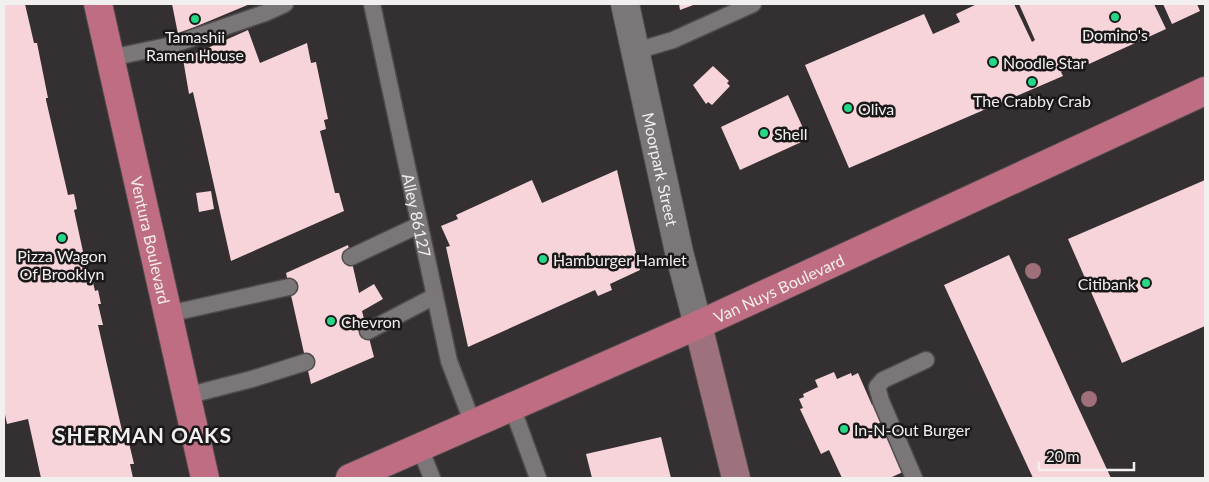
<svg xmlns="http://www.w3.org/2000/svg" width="1209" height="482" viewBox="0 0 1209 482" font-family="Lato,sans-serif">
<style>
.building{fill:#f6d4da}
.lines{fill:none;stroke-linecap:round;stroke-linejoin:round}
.service-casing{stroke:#4f4b4c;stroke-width:19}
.minor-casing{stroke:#4f4b4c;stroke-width:30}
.secondary-casing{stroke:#4f4b4c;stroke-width:30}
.primary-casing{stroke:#4f4b4c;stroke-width:30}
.service{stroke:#7b7677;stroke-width:16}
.minor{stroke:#7b7677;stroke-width:28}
.secondary{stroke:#9d727c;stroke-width:28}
.primary{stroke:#bf6d82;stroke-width:28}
.tree{fill:#a0707a}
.poi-dot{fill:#24d886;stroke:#1a1818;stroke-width:2}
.labels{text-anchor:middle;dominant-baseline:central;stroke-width:5;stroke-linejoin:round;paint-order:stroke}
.poi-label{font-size:16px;fill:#f2efef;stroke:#1a1818;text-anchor:start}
.street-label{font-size:16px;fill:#f2efef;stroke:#1a1818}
.district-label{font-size:21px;font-weight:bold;letter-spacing:1px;fill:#f2efef;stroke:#1a1818}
</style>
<rect width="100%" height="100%" fill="#342f30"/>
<path class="building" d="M 4,4 L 25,4 L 34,43 L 37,43 L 48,98 L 46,98 L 46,100 L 68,195 L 74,194 L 77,209 L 74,210 L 87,270 L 90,270 L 95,291 L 98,290 L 101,304 L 98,304 L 103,325 L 98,325 L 125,444 L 129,443 L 134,464 L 130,464 L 133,478 L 41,478 L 28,419 L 7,424 L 4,410 Z
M 172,4 L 250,4 L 178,34 Z
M 679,4 L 696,4 L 680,10 Z
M 977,4 L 1014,4 L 1032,42 L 1035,40 L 1019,4 L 1154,4 L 1166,29 L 1089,64 L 1087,60 L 1061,72 L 1063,76 L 849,168 L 805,65 L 924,14 L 933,34 L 960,22 L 956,14 Z
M 1163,4 L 1197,4 L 1200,11 L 1172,24 Z
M 248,30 L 260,63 L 307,43 L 311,63 L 316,62 L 328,119 L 324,120 L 326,129 L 320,131 L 335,193 L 339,193 L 344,211 L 231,261 L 193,92 L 189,94 L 183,59 Z
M 713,66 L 729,81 L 727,83 L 730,86 L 712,105 L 708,102 L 706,104 L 693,85 Z
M 788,95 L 808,139 L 740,170 L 721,127 Z
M 617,170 L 640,270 L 610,284 L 612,290 L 598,296 L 595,290 L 468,347 L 446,247 L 450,246 L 441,226 L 458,219 L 456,215 L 532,180 L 542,203 Z
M 1205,180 L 1205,326 L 1122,363 L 1068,239 Z
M 211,191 L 214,209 L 199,212 L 196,193 Z
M 348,245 L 359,293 L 374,284 L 383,299 L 362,311 L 374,357 L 311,384 L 286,273 Z
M 1009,255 L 1071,392 L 1111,478 L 1033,478 L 944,285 Z
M 834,372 L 837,379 L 851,373 L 852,376 L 858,373 L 872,405 L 876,403 L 884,421 L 877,424 L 882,438 L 886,436 L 897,460 L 900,459 L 905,471 L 892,477 L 893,478 L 842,478 L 829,450 L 821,454 L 800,409 L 803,408 L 799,399 L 804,397 L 803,394 L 818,387 L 815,380 Z
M 661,437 L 671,478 L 592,478 L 586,454 Z"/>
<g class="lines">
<g class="service-casing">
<g id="service">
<path id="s1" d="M 372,4 L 449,361 L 473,424"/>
<path d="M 636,51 L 673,40 L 753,4"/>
<path d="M 110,58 L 172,45 L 265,13 L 285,4"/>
<path d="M 351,257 L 419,225"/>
<path d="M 168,314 L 289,287"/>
<path d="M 368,331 L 435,296"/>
<path d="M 186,396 L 252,379 L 306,362"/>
<path d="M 512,407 L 538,478"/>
<path d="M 420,448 L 432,478"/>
<path d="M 914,478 L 881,401 L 877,387 L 883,380 L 926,360"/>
</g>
</g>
<g class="minor-casing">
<g id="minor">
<path id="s2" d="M 625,4 L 679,252 L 698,325"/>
</g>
</g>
<g class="secondary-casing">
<path id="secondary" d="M 698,325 L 736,478"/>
</g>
<g class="primary-casing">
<g id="primary">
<path id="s3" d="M 98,4 L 205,478"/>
<path id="s4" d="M 350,478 L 698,325 L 1205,91"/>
</g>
</g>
<use href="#service" class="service"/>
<use href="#minor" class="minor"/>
<use href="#secondary" class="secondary"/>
<use href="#primary" class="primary"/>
</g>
<g class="tree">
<circle cx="1033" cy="271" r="8"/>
<circle cx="1089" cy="399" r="8"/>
</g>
<g class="poi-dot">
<circle cx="1115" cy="17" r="5"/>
<circle cx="195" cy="19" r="5"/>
<circle cx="993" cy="62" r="5"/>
<circle cx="1032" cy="82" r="5"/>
<circle cx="848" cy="108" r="5"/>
<circle cx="764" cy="133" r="5"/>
<circle cx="62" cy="238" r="5"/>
<circle cx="543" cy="259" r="5"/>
<circle cx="1146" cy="283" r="5"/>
<circle cx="331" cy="321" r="5"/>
<circle cx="844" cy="429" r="5"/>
</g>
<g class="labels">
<g class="poi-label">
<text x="1115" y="34" text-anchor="middle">Domino's</text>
<text x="195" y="36" text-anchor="middle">Tamashii<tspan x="195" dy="18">Ramen House</tspan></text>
<text x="1003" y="62">Noodle Star</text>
<text x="1032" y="100" text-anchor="middle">The Crabby Crab</text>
<text x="858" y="108">Oliva</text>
<text x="774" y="133">Shell</text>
<text x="62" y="255" text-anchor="middle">Pizza Wagon<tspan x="62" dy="18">Of Brooklyn</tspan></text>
<text x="553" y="259">Hamburger Hamlet</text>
<text x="1136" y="283" text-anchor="end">Citibank</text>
<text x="341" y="321">Chevron</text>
<text x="854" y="429">In-N-Out Burger</text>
</g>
<g class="street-label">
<text stroke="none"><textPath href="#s2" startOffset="169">Moorpark Street</textPath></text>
<text stroke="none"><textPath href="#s1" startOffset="216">Alley 86127</textPath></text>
<text stroke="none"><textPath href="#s3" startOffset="242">Ventura Boulevard</textPath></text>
<text stroke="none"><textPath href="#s4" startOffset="469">Van Nuys Boulevard</textPath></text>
</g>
<g class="district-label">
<text x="143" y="434">SHERMAN OAKS</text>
</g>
</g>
<rect width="1209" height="482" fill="none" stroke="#f2efef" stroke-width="10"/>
<path d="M1039 462v8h95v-8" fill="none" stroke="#f2efef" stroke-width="2.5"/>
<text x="1046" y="462" font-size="15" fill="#f2efef" stroke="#1a1818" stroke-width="4" paint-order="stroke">20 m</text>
</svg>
